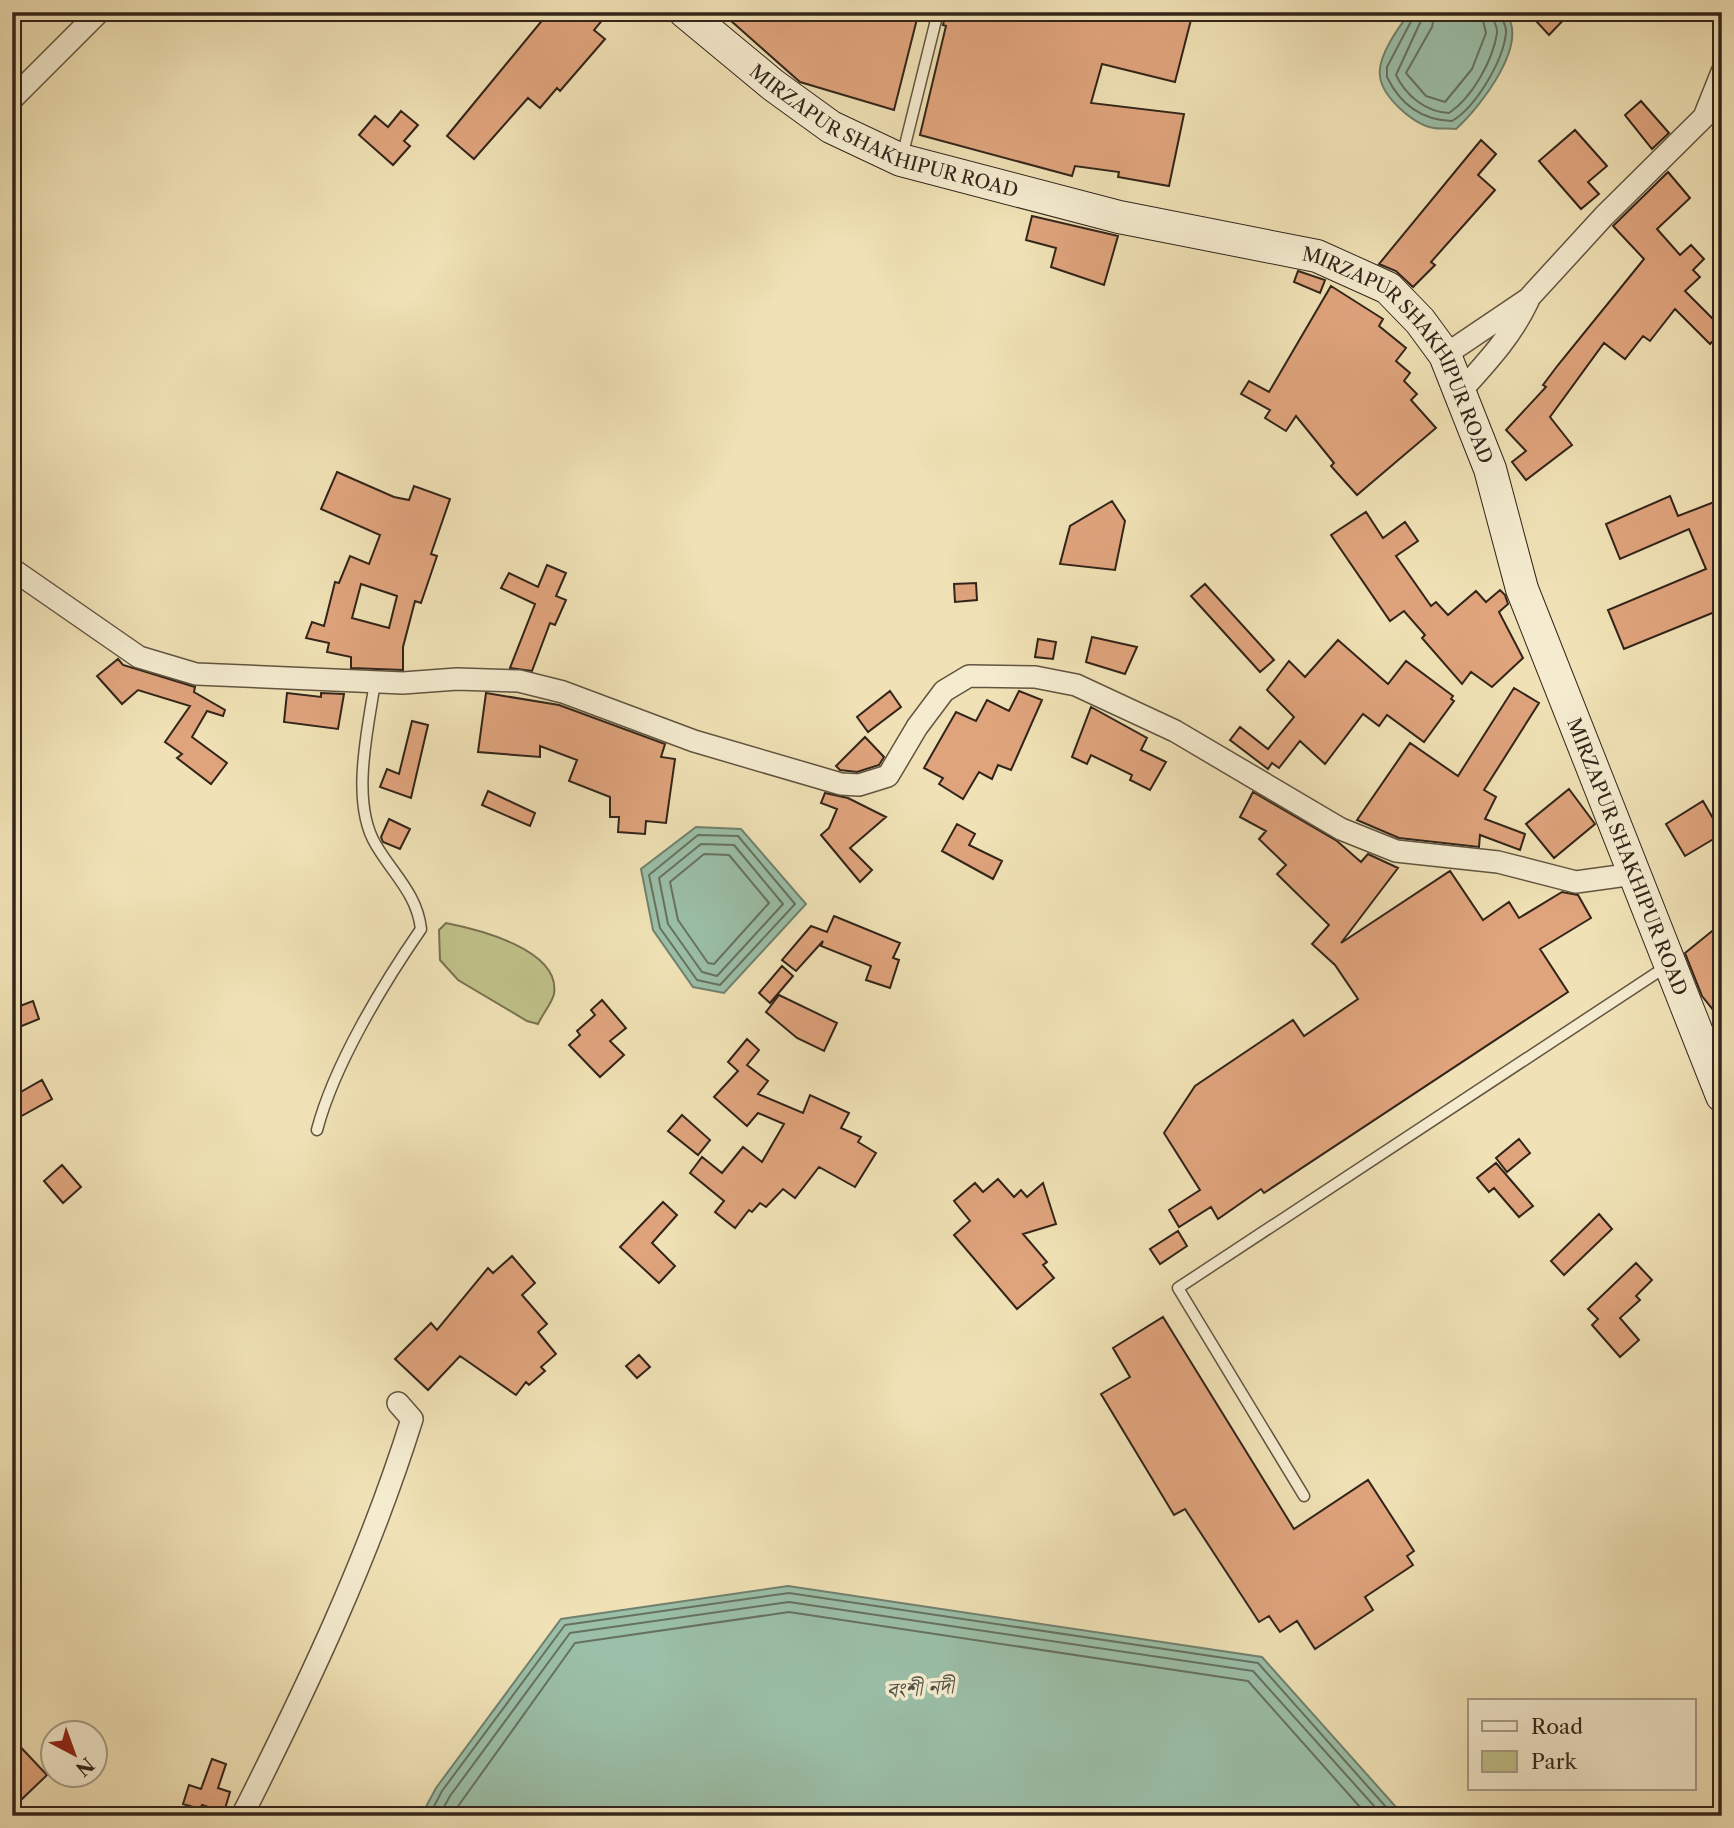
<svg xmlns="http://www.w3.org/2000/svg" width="1734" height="1828" viewBox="0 0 1734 1828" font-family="'Libre Caslon Text','Noto Serif Bengali',serif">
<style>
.green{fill:#c0c189;stroke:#797251;stroke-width:2}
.water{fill:#9bbfa8;stroke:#71816f;stroke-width:2}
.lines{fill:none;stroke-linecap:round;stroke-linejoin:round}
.shore{stroke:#667260;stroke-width:2}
.building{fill:#e0a47d;stroke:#322419;stroke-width:2;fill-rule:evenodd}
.lane-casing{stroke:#625440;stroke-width:13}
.street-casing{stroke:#625440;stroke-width:24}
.secondary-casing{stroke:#322419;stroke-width:34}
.lane{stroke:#f5ecd0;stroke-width:10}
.street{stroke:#f5ecd0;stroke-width:21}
.secondary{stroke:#f5ecd0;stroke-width:32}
.labels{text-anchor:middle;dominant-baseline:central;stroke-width:7;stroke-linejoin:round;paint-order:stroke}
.street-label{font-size:19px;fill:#322419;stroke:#f5ecd0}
.water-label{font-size:21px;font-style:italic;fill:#525244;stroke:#f5ecd0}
</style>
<rect width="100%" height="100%" fill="#f0e2b6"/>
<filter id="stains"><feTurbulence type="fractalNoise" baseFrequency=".00286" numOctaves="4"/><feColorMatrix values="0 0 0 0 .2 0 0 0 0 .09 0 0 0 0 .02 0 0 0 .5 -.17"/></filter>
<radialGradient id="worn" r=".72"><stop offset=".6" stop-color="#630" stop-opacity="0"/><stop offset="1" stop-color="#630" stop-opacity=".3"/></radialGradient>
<path class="green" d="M 446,923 C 476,929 561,949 554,994 C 552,1003 542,1015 538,1024 L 527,1021 L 458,980 L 440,960 L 439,930 Z"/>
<path class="water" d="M 1411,12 L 1505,12 C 1531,43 1480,107 1456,129 C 1449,128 1441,129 1434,128 C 1414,125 1382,97 1380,76 C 1377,57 1399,26 1411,12 Z
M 696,827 L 741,829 L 806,904 L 724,993 L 693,987 L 653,930 L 641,869 Z
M 788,1586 L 1262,1657 L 1404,1816 L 421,1816 L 436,1788 L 561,1619 Z"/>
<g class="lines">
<path class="shore" d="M 1416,12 L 1387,67 L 1387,77 C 1400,104 1422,120 1452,121 C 1476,107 1503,61 1506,33 C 1507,24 1501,20 1500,12
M 1425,12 L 1396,75 C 1406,96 1426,112 1449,113 C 1472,98 1493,60 1497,33 C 1498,26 1492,20 1491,12
M 1435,12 L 1432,27 L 1406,73 L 1426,96 L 1445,102 L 1472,69 L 1486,33 L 1481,12
M 698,835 L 738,836 L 795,904 L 720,985 L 697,980 L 660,928 L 649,875 Z
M 701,844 L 734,845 L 783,904 L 717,976 L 702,972 L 668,924 L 659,878 Z
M 704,854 L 729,855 L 769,903 L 714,964 L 708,963 L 678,920 L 670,882 Z
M 429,1816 L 442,1791 L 565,1625 L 789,1593 L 1258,1663 L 1394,1816
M 439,1816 L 450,1796 L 570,1633 L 789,1602 L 1253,1671 L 1383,1816
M 451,1816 L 575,1643 L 789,1612 L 1248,1681 L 1368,1816"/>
</g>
<path class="building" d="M 549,12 L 609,12 L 594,30 L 605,39 L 560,91 L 557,88 L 540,108 L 528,98 L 474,159 L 447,136 Z
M 721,12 L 930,12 L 928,21 L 917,19 L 894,110 L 800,82 Z
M 946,12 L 1193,12 L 1175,82 L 1102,64 L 1091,103 L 1184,114 L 1169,186 L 1118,177 L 1119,172 L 1075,166 L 1072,176 L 920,135 L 946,26 L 943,25 Z
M 1543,12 L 1571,12 L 1549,35 L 1536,21 Z
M 1641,101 L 1669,133 L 1652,149 L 1625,115 Z
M 401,111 L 418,125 L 404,141 L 410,146 L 393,165 L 359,135 L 375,116 L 388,127 Z
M 1575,130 L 1607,166 L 1588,182 L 1599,194 L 1581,209 L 1539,161 Z
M 1481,140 L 1496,154 L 1478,175 L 1495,190 L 1431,262 L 1435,265 L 1413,287 L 1396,271 L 1379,264 Z
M 1668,172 L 1690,198 L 1657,229 L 1680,255 L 1691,245 L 1704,259 L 1693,270 L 1700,277 L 1685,291 L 1722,328 L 1722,332 L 1710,344 L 1675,309 L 1650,341 L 1643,336 L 1625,359 L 1604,343 L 1550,417 L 1572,445 L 1526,480 L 1512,462 L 1526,451 L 1506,430 L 1546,387 L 1543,385 L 1558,365 L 1644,259 L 1613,226 Z
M 1032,216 L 1118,236 L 1104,285 L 1051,267 L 1056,248 L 1026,240 Z
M 1298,271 L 1325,280 L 1320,293 L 1294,282 Z
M 1331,286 L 1383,319 L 1379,326 L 1406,348 L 1396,361 L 1410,373 L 1404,381 L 1417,394 L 1411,400 L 1436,428 L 1357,495 L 1331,466 L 1334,463 L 1296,416 L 1286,431 L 1265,418 L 1270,410 L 1241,394 L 1249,381 L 1269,392 Z
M 337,472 L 394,497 L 409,500 L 414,486 L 450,499 L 431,554 L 437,556 L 421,603 L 415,601 L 403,647 L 403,670 L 351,668 L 351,657 L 327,652 L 329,643 L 306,638 L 312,622 L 324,626 L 335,582 L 339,583 L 350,556 L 369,564 L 380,535 L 321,509 ZM 361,584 L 397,596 L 389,628 L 352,618 Z
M 1670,496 L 1678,516 L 1722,499 L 1722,609 L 1624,649 L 1608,610 L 1706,569 L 1689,529 L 1620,559 L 1606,524 Z
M 1112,501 L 1125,521 L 1115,570 L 1060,564 L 1070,526 Z
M 1366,512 L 1383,538 L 1405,522 L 1418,541 L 1396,556 L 1431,606 L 1436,602 L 1448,615 L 1476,591 L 1486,602 L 1500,590 L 1505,595 L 1508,604 L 1499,612 L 1523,658 L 1492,687 L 1471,672 L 1462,684 L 1422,638 L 1425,635 L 1404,611 L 1390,621 L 1331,535 Z
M 547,565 L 566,573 L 556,596 L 566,600 L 555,625 L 550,623 L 532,671 L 510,668 L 535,604 L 501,588 L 509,573 L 538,587 Z
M 976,583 L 977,600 L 955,602 L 954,584 Z
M 1205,584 L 1274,660 L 1260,672 L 1191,596 Z
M 1092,637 L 1137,647 L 1125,674 L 1086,662 Z
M 1038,639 L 1056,642 L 1053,659 L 1035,657 Z
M 1338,640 L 1388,684 L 1406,661 L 1453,696 L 1451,699 L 1454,701 L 1424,742 L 1387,715 L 1379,726 L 1363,714 L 1325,764 L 1300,741 L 1279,768 L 1272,763 L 1268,769 L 1230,740 L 1240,727 L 1268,749 L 1294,717 L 1267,690 L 1289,661 L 1305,677 Z
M 118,659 L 123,665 L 195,687 L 194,692 L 225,710 L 223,716 L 207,711 L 192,737 L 227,763 L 211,784 L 177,758 L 182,754 L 165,742 L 190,706 L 138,690 L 122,704 L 97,676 Z
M 1514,688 L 1539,703 L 1484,790 L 1496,797 L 1485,819 L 1525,834 L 1520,850 L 1480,835 L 1479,847 L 1399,838 L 1357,820 L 1410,743 L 1458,776 Z
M 890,691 L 901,707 L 868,732 L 857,717 Z
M 1019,691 L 1042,700 L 1011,770 L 998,765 L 992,779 L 979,772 L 963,799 L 939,784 L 943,778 L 924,768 L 956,712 L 976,721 L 987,700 L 1009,711 Z
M 287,693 L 321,697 L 321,693 L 344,694 L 338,729 L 284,722 Z
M 486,693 L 559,705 L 665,744 L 661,757 L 675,759 L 666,823 L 646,821 L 645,834 L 618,832 L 619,817 L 610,817 L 610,797 L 569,781 L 577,760 L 540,746 L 540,757 L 478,752 Z
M 1091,707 L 1147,738 L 1141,750 L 1166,762 L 1150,790 L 1130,780 L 1132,775 L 1091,755 L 1087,764 L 1072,757 Z
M 412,721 L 428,725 L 411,798 L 380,787 L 387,769 L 399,774 Z
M 865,737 L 884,757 L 879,765 L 857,772 L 840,770 L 836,766 Z
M 1569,789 L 1595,824 L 1554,858 L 1526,824 Z
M 488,791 L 535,813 L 530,826 L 482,805 Z
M 1253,792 L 1337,841 L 1361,862 L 1368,854 L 1398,868 L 1341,943 L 1450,871 L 1483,920 L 1509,902 L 1519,918 L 1562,892 L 1578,895 L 1591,918 L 1540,949 L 1568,992 L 1264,1193 L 1261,1189 L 1218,1219 L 1211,1207 L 1179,1227 L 1169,1210 L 1200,1190 L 1164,1133 L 1195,1086 L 1293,1020 L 1304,1036 L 1358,999 L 1335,965 L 1312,944 L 1329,925 L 1277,874 L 1286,865 L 1259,839 L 1266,831 L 1240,817 Z
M 825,793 L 848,798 L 886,817 L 850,848 L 872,870 L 860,882 L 821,835 L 829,828 L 837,809 L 821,803 Z
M 1703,801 L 1722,834 L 1685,856 L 1666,824 Z
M 389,819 L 410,829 L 400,849 L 383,842 L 381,837 Z
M 957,824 L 975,834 L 969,845 L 1002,861 L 993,879 L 942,851 Z
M 834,916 L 900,943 L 893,958 L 899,960 L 890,988 L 866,980 L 871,966 L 821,946 L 823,941 L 796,971 L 782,960 L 811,926 L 827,932 Z
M 1722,923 L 1722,1021 L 1702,996 L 1685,953 Z
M 782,966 L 793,976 L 770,1003 L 759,993 Z
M 779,995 L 837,1023 L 824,1051 L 797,1038 L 766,1012 Z
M 602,1000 L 626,1028 L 610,1041 L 624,1055 L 600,1077 L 569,1045 L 580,1035 L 577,1031 L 595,1015 L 591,1010 Z
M 33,1001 L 39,1019 L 12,1030 L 12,1009 Z
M 747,1039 L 759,1050 L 747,1065 L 768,1081 L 758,1094 L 803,1113 L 810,1095 L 849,1113 L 841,1128 L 861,1137 L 858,1142 L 876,1153 L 855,1187 L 819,1167 L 795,1198 L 783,1189 L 766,1207 L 760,1203 L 752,1212 L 749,1210 L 735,1228 L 715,1212 L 724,1201 L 690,1173 L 702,1157 L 722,1173 L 743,1147 L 762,1162 L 784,1124 L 758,1113 L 747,1126 L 714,1097 L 738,1071 L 728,1062 Z
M 42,1080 L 52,1099 L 18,1118 L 12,1108 L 12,1097 Z
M 682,1115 L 710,1140 L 698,1155 L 668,1131 Z
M 1519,1139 L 1530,1153 L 1507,1172 L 1496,1158 Z
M 1496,1163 L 1533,1206 L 1519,1217 L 1494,1188 L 1489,1192 L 1477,1178 Z
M 62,1165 L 81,1187 L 63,1203 L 44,1181 Z
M 998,1179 L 1014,1197 L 1021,1190 L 1027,1197 L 1043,1183 L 1056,1224 L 1023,1234 L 1047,1262 L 1043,1265 L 1054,1278 L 1017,1309 L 954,1235 L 970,1221 L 954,1201 L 975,1183 L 983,1192 Z
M 663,1202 L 677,1215 L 652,1243 L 675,1266 L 659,1283 L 620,1247 Z
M 1599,1214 L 1612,1229 L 1564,1275 L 1551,1261 Z
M 1178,1231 L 1187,1246 L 1160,1264 L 1150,1249 Z
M 512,1256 L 535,1283 L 522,1295 L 547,1324 L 538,1332 L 556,1354 L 541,1367 L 545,1371 L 529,1385 L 526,1382 L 516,1395 L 460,1356 L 428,1390 L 395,1359 L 431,1323 L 437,1330 L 488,1268 L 493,1273 Z
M 1636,1263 L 1652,1280 L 1636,1296 L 1640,1300 L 1620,1318 L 1639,1340 L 1620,1357 L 1592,1325 L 1598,1319 L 1588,1309 Z
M 1163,1317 L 1294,1529 L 1368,1480 L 1414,1551 L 1407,1556 L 1413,1565 L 1365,1597 L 1373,1610 L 1315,1649 L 1297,1621 L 1280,1632 L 1269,1616 L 1259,1622 L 1185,1509 L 1174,1515 L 1101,1394 L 1130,1377 L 1113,1348 Z
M 639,1355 L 650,1367 L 637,1378 L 626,1366 Z
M 12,1738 L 47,1775 L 22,1799 L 12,1789 Z
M 212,1759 L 226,1764 L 218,1788 L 230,1792 L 224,1812 L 202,1805 L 200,1809 L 183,1804 L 189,1785 L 201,1789 Z"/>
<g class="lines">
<g class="lane-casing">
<path id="lane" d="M 902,157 L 938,12
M 317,1130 C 334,1065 383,984 421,929 C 417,894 393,874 376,845 C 350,802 368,729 375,682
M 1304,1496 L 1178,1288 L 1667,966"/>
</g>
<g class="street-casing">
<path id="street" d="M 12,99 L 99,12
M 1445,355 L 1528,299 L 1604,216 L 1704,117 L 1722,72
M 1460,392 C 1486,363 1511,337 1528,301
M 12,569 L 139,657 L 196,674 L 403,683 L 457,679 L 519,681 L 563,692 L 694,741 L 841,784 L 859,785 L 888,776 L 917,727 L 944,691 L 969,676 L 1035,677 L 1076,685 L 1175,731 L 1341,829 L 1396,851 L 1498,862 L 1576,882 L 1634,874
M 242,1816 C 307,1687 369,1557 412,1419 L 398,1403"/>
</g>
<g class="secondary-casing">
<g id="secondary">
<path id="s1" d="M 685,12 L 773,85 L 831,127 L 901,160 L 1119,217 L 1317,256 L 1388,288 L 1420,321 L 1445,355 L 1490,469 L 1522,589 L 1722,1096"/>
</g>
</g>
<use href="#lane" class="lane"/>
<use href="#street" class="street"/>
<use href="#secondary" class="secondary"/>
</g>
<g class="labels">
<g class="street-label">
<text stroke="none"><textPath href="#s1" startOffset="236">MIRZAPUR SHAKHIPUR ROAD</textPath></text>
<text stroke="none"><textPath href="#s1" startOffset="824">MIRZAPUR SHAKHIPUR ROAD</textPath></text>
<text stroke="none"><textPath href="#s1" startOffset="1391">MIRZAPUR SHAKHIPUR ROAD</textPath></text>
</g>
<g class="water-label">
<text transform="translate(920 1688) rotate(-4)">বংশী নদী</text>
</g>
</g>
<rect width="1734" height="1828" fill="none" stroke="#f0e2b6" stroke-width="42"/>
<rect x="14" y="14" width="1706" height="1800" fill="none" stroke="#322419" stroke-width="3.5"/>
<rect x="21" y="21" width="1692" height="1786" fill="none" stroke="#322419" stroke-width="2"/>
<rect x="1468" y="1699" width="228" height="91" fill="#f5ecd0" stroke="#a79c87" stroke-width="2"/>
<rect x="1482" y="1721" width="35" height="10" fill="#f5ecd0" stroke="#a79c87" stroke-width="2"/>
<text x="1531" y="1734" font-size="21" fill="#322419">Road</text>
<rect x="1482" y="1751" width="35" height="21" fill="#c0c189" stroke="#a79c87" stroke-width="2"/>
<text x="1531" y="1769" font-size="21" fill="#322419">Park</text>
<g transform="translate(74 1754) rotate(139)"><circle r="33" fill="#f5ecd0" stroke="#a79c87" stroke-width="2"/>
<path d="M0-5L12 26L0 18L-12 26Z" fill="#8f2418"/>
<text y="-10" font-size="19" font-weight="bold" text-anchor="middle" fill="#322419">N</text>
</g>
<rect width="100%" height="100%" filter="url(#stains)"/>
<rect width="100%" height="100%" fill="url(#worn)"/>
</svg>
